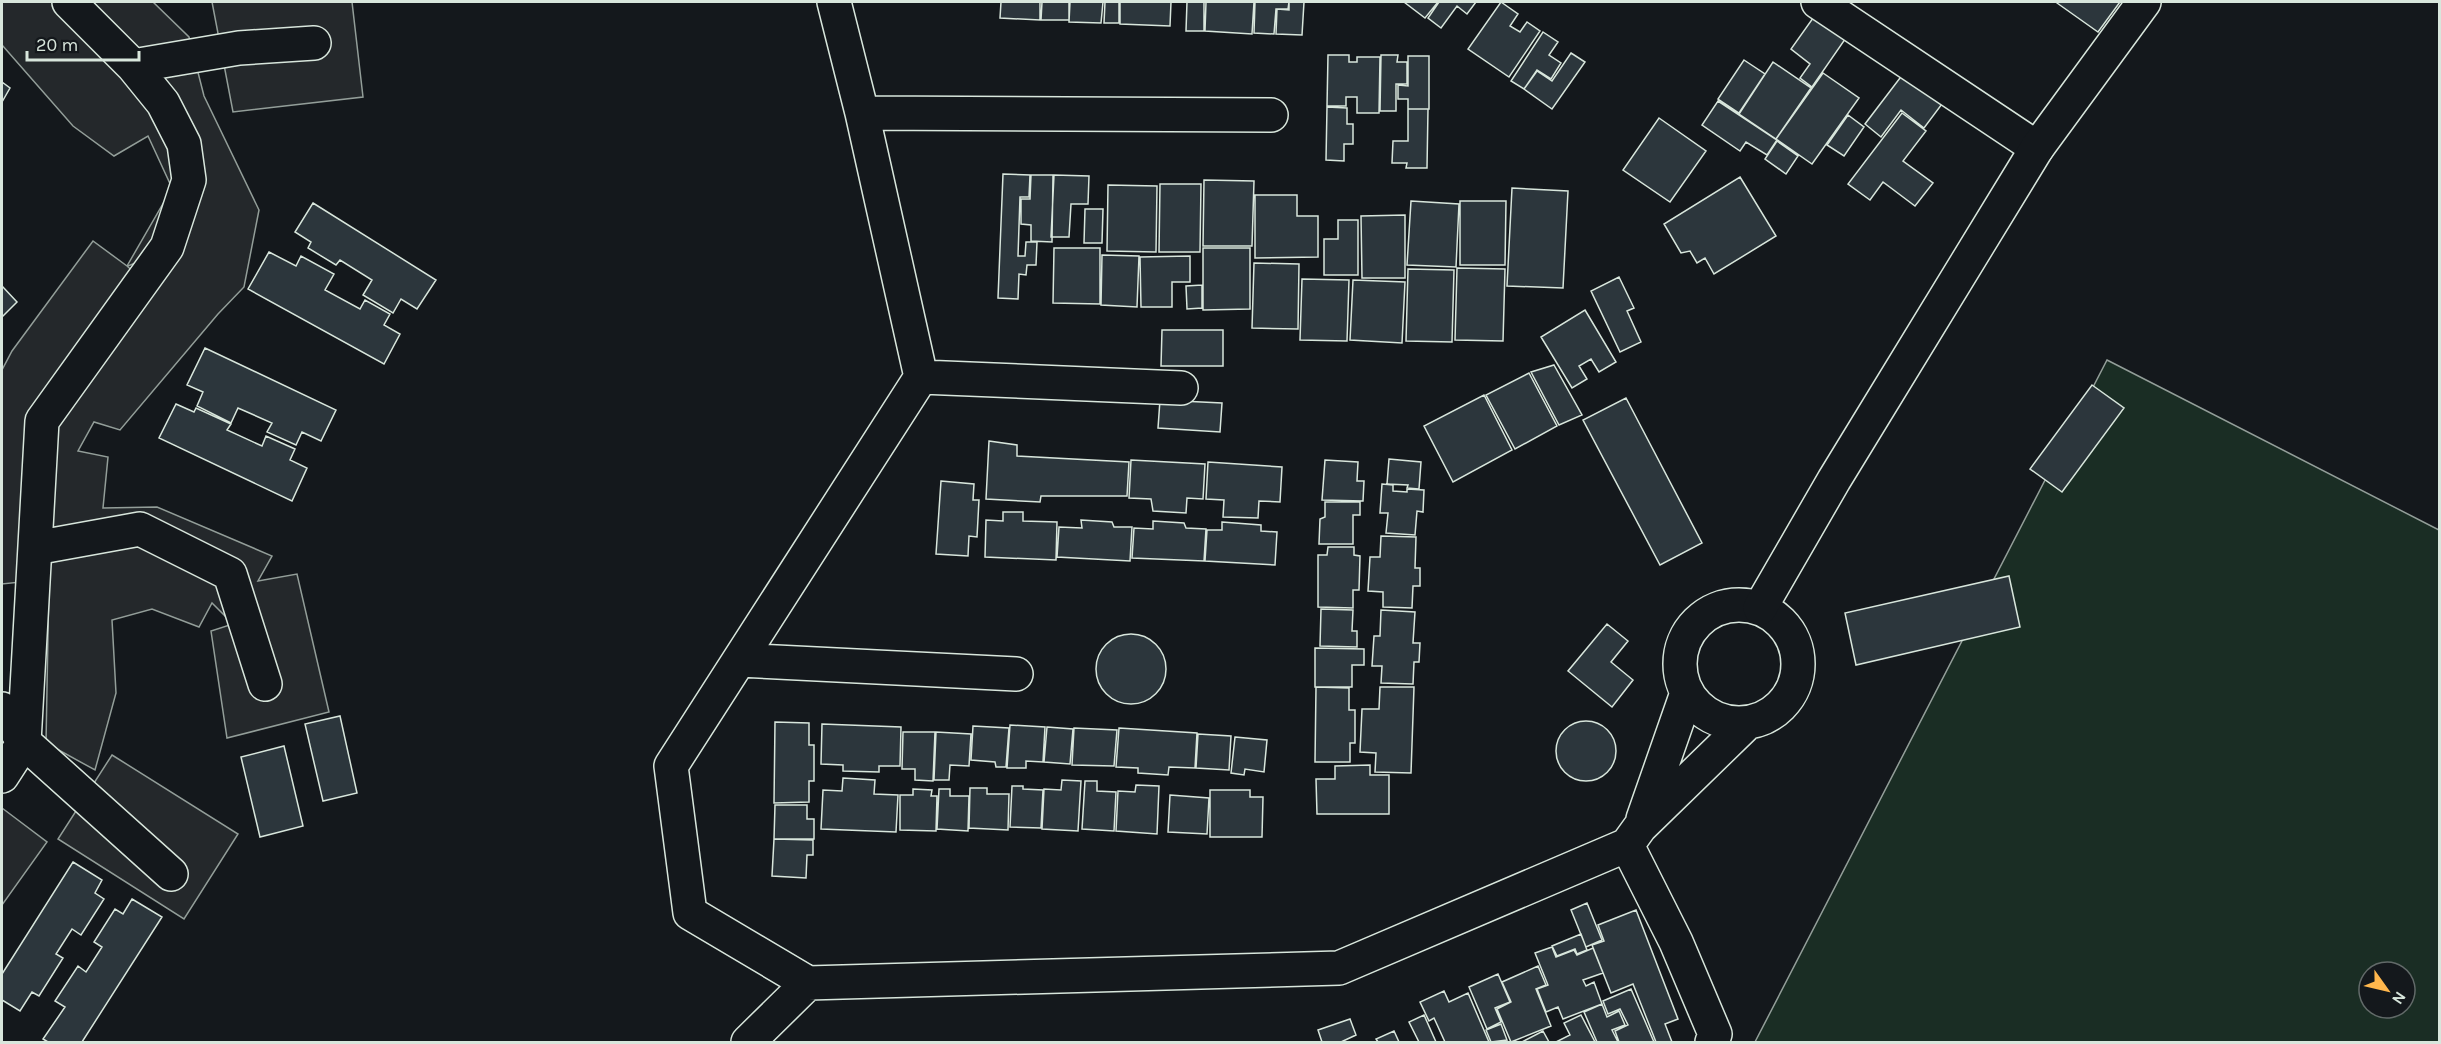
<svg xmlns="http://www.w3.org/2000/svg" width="2441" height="1044" viewBox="0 0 2441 1044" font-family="Karla,sans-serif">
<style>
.green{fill:#1a2d24;stroke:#939e99;stroke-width:1.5;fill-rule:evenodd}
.parking{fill:#24282b;stroke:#939e99;stroke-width:1.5;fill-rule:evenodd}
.building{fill:#2c363c;stroke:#d8e6dc;stroke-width:1.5}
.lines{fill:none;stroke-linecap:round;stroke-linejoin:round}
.street-casing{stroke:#d8e6dc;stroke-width:36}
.secondary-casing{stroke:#d8e6dc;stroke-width:36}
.street{stroke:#14181c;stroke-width:33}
.secondary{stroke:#14181c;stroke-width:33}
</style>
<rect width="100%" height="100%" fill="#14181c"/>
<path class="green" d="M 2107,360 L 2439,530 L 2439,1042 L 1755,1042 ZM 2369,972 L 2405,972 L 2405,1008 L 2369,1008 Z"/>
<path class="parking" d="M 2,2 L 153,2 L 189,37 L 204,96 L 259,210 L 244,287 L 218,314 L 120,430 L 94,422 L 78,451 L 108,457 L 103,508 L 157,507 L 272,556 L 258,581 L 297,574 L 329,712 L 227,738 L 211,631 L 233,624 L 212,603 L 199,627 L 152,609 L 112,620 L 116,693 L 95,770 L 46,743 L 49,579 L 2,584 L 2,370 L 12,351 L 93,241 L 127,266 L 172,188 L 148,136 L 114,156 L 73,126 L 2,45 ZM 173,247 L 152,286 L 128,267 L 128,266 Z
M 212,2 L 352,2 L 363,97 L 233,112 Z
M 112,755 L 238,834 L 184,919 L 58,839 Z
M 2,808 L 47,842 L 2,905 Z"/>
<path class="building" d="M 1001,2 L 1040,2 L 1040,20 L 1000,18 Z
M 1042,2 L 1069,2 L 1069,20 L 1041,20 Z
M 1070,2 L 1103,2 L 1101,23 L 1069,22 Z
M 1105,2 L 1119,2 L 1119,23 L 1104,23 Z
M 1120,2 L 1171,2 L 1170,26 L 1120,24 Z
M 1187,2 L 1204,2 L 1204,31 L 1186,31 Z
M 1206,2 L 1254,2 L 1252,34 L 1205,31 Z
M 1255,2 L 1289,2 L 1288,9 L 1276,9 L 1274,34 L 1254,33 Z
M 1289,2 L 1304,2 L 1302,35 L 1276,34 L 1277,9 L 1289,10 Z
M 1404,2 L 1438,2 L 1425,18 Z
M 1439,2 L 1476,2 L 1467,14 L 1457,6 L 1441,28 L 1428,18 Z
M 1501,2 L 1518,14 L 1510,26 L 1520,32 L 1527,22 L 1540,31 L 1509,77 L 1468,49 Z
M 2058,2 L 2120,2 L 2098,32 L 2057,3 Z
M 1818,11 L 1848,35 L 1812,87 L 1800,78 L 1810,64 L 1791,49 Z
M 1543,32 L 1558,42 L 1549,55 L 1561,63 L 1551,79 L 1537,70 L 1524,89 L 1511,81 Z
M 1571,53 L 1585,62 L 1552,109 L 1524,89 L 1537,71 L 1552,81 Z
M 1328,55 L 1349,55 L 1349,62 L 1357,62 L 1357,57 L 1380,57 L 1379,113 L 1357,113 L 1357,97 L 1346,97 L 1346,106 L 1327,106 Z
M 1381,55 L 1398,55 L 1397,62 L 1407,62 L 1407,84 L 1396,84 L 1396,111 L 1380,111 Z
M 1408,56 L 1429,56 L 1429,109 L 1408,109 L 1408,99 L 1398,99 L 1398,85 L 1408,86 Z
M 1744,60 L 1765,74 L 1739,113 L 1718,99 Z
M 1773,62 L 1811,88 L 1776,139 L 1739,114 Z
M 1823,73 L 1859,98 L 1812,164 L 1776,139 Z
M 1903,74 L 1942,104 L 1924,128 L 1901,110 L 1881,137 L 1865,124 Z
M 2,82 L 10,88 L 2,102 Z
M 1718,101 L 1777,140 L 1767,155 L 1746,142 L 1740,151 L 1702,125 Z
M 1327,107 L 1347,108 L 1347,124 L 1353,124 L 1353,144 L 1344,144 L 1344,161 L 1326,160 Z
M 1408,109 L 1428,109 L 1427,168 L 1406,168 L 1407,163 L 1392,163 L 1393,141 L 1408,141 Z
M 1902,113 L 1926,131 L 1903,161 L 1933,183 L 1915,206 L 1883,182 L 1870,200 L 1848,184 Z
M 1848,115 L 1864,127 L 1844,156 L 1827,145 Z
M 1659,118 L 1706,151 L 1670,202 L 1623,170 Z
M 1777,141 L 1798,156 L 1786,174 L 1765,159 Z
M 1003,174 L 1030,175 L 1029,197 L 1020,197 L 1018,256 L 1025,256 L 1026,242 L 1037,242 L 1036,265 L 1027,265 L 1026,275 L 1019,274 L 1018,299 L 998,298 Z
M 1031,175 L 1053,175 L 1052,242 L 1031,241 L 1031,225 L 1021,224 L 1021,199 L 1030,199 Z
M 1054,175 L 1089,176 L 1088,204 L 1071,204 L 1069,237 L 1051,237 Z
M 1740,177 L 1776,236 L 1714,274 L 1705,258 L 1697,263 L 1690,251 L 1681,253 L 1664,224 Z
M 1204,180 L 1254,181 L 1252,246 L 1203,246 Z
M 1160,184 L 1201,184 L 1200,252 L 1159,252 Z
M 1108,185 L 1157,186 L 1156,252 L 1107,251 Z
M 1512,188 L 1568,191 L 1563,288 L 1507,286 Z
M 1255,195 L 1297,195 L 1297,216 L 1318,216 L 1318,257 L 1255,258 Z
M 1411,201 L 1459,204 L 1456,267 L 1407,265 Z
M 1460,201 L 1506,201 L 1505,265 L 1460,265 Z
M 313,203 L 436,280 L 417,309 L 401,299 L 393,313 L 363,295 L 372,280 L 340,260 L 336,265 L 308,248 L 311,242 L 295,232 Z
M 1085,209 L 1103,209 L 1102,243 L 1084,243 Z
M 1405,215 L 1405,278 L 1362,278 L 1361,216 Z
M 1338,220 L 1358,220 L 1358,275 L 1324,275 L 1324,239 L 1338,239 Z
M 1054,248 L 1100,248 L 1100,304 L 1053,303 Z
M 1203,248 L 1250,248 L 1250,309 L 1203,310 Z
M 269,252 L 296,266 L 301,256 L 334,274 L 325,290 L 360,309 L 365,300 L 390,314 L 384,325 L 400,334 L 384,364 L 248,289 Z
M 1102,255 L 1139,256 L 1137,307 L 1101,305 Z
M 1190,256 L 1190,282 L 1172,282 L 1172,307 L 1141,307 L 1140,257 Z
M 1254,263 L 1299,264 L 1298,329 L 1252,328 Z
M 1457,268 L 1505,269 L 1503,341 L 1455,340 Z
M 1408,269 L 1454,270 L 1452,342 L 1406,341 Z
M 1619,277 L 1634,308 L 1627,311 L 1641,342 L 1620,352 L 1591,291 Z
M 1302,279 L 1349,280 L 1347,341 L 1300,340 Z
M 1353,280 L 1405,282 L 1402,343 L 1350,340 Z
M 1202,285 L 1202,308 L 1187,309 L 1186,286 Z
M 2,286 L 17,302 L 2,317 Z
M 1585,310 L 1616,362 L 1599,372 L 1591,359 L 1579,366 L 1587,379 L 1572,388 L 1541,337 Z
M 1162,330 L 1223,330 L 1223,366 L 1161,366 Z
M 205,348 L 336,410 L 321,441 L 302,432 L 296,445 L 267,432 L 272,423 L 238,408 L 231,423 L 197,406 L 203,392 L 187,385 Z
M 1554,365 L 1582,415 L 1559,425 L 1531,372 Z
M 1529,373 L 1557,426 L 1515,449 L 1486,395 Z
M 2092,385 L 2124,408 L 2062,492 L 2030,469 Z
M 1484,395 L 1512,450 L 1453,482 L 1424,426 Z
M 1626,398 L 1702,543 L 1660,565 L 1583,420 Z
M 1160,400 L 1222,403 L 1220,432 L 1158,428 Z
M 176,404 L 194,412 L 196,408 L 231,424 L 227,430 L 262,446 L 266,436 L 295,449 L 290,460 L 307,468 L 292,501 L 159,438 Z
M 989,441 L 1017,445 L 1017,456 L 1129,462 L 1127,496 L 1041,496 L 1040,502 L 986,499 Z
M 1389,459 L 1421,462 L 1419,489 L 1407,488 L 1408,485 L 1387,484 Z
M 1131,460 L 1205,464 L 1203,499 L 1187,498 L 1186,513 L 1153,511 L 1151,499 L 1129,498 Z
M 1325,460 L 1358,462 L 1357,481 L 1364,481 L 1363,501 L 1322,500 Z
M 1208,462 L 1282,467 L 1280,502 L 1259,501 L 1258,518 L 1223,517 L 1224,500 L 1206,499 Z
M 941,481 L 974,484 L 973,500 L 979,500 L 977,537 L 969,536 L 968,556 L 936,554 Z
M 1382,484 L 1393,485 L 1393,491 L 1407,492 L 1407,489 L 1424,490 L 1423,512 L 1417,511 L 1415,535 L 1386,533 L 1388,513 L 1380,513 Z
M 1325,502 L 1360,502 L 1360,515 L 1353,515 L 1353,544 L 1319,544 L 1320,519 L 1325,517 Z
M 1003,512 L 1023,512 L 1023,521 L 1057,522 L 1056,560 L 985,557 L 986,520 L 1003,521 Z
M 1081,520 L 1112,522 L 1114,527 L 1132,527 L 1130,561 L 1057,557 L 1059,527 L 1082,528 Z
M 1153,521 L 1184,523 L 1186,528 L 1206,529 L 1204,561 L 1132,558 L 1134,528 L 1153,529 Z
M 1222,522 L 1261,525 L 1261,531 L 1277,532 L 1275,565 L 1205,561 L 1207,530 L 1222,530 Z
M 1381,536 L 1416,537 L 1415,568 L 1420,568 L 1420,586 L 1413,586 L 1412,608 L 1383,607 L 1383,592 L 1368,591 L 1370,557 L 1380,557 Z
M 1328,547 L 1354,547 L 1354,555 L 1360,556 L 1359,590 L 1353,590 L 1353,608 L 1318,607 L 1318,555 L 1327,555 Z
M 2009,576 L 2020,627 L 1856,665 L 1845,613 Z
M 1321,609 L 1353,610 L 1352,631 L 1357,631 L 1357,647 L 1320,646 Z
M 1381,610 L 1415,612 L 1413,643 L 1420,643 L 1419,662 L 1414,662 L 1413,684 L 1381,683 L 1382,666 L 1372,666 L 1374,636 L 1380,636 Z
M 1607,624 L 1628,641 L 1611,662 L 1633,680 L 1612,707 L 1568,671 Z
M1096 669a35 35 0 1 1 70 0a35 35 0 1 1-70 0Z
M 1315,648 L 1364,649 L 1364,665 L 1352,665 L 1352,687 L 1315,687 Z
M 1316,687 L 1349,688 L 1349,710 L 1355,710 L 1355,743 L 1350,743 L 1350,762 L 1315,762 Z
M 1380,687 L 1414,687 L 1411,773 L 1375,772 L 1376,753 L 1360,752 L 1362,709 L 1379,709 Z
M 340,716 L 357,793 L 323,801 L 305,724 Z
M1556 751a30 30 0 1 1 60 0a30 30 0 1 1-60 0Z
M 775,722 L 809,723 L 809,745 L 814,745 L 814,781 L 809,781 L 809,802 L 774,803 Z
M 822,724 L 901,727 L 900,766 L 879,766 L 879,772 L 843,771 L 843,765 L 821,764 Z
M 1010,725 L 1045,727 L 1043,762 L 1026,761 L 1026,768 L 1007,768 Z
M 973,726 L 1009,728 L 1006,767 L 996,767 L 995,762 L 971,760 Z
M 1047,727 L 1073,729 L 1070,764 L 1044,762 Z
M 1074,728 L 1117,730 L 1114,766 L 1072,765 Z
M 1119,728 L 1197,733 L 1195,768 L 1169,767 L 1168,775 L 1138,773 L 1138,768 L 1116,767 Z
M 903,732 L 935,732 L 933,781 L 915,780 L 915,769 L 902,769 Z
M 936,732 L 971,734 L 969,766 L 950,765 L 949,780 L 934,780 Z
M 1198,734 L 1231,736 L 1229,770 L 1196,768 Z
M 1235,737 L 1267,740 L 1264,772 L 1245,769 L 1244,775 L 1231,773 Z
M 284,746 L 303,826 L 260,837 L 241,757 Z
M 1370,765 L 1370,775 L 1389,775 L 1389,814 L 1317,814 L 1316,779 L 1335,779 L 1335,766 Z
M 843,778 L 875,780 L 874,794 L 898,795 L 896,832 L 821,829 L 823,790 L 842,791 Z
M 1062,780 L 1081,781 L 1078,831 L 1042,829 L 1044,789 L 1061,790 Z
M 1085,781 L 1097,781 L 1097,791 L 1116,792 L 1114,831 L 1082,829 Z
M 1136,785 L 1159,786 L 1157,834 L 1116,831 L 1118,791 L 1135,792 Z
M 1012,786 L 1023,786 L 1023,789 L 1043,790 L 1041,828 L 1010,827 Z
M 970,788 L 987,788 L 987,794 L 1009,794 L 1008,830 L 969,828 Z
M 913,789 L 932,790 L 931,796 L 937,796 L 936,831 L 900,830 L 900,795 L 913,795 Z
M 939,789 L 950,789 L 950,796 L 969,796 L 968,831 L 937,829 Z
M 1210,790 L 1250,790 L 1250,797 L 1263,797 L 1262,837 L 1210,837 Z
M 1170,795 L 1209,798 L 1207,834 L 1168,832 Z
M 775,805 L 807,805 L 807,819 L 814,819 L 814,839 L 774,839 Z
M 774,839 L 813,840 L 813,855 L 807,855 L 806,878 L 772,876 Z
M 73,862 L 102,880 L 95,893 L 104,899 L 81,935 L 72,929 L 56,954 L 63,958 L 39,996 L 32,992 L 20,1011 L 2,1000 L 2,974 Z
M 132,899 L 162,917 L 82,1042 L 48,1042 L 43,1039 L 65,1007 L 55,1001 L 78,966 L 86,972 L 102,947 L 94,942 L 115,909 L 123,914 Z
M 1587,903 L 1602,940 L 1586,947 L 1571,910 Z
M 1636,910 L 1678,1019 L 1665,1024 L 1672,1042 L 1656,1042 L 1633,984 L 1611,993 L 1592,945 L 1604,941 L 1598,925 Z
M 1581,934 L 1587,950 L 1577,954 L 1575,949 L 1557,956 L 1552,946 Z
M 1552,947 L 1556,957 L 1574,950 L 1577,955 L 1593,948 L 1603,973 L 1583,980 L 1586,986 L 1594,982 L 1602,1004 L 1563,1019 L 1558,1007 L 1546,1012 L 1537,989 L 1548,985 L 1535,953 Z
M 1538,966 L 1546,985 L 1536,989 L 1551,1026 L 1511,1042 L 1497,1009 L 1511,1002 L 1502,982 Z
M 1498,974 L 1510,1002 L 1495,1008 L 1501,1022 L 1487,1029 L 1469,987 Z
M 1631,989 L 1654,1042 L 1619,1042 L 1615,1031 L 1628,1025 L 1620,1009 L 1608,1014 L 1603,1001 Z
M 1444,991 L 1449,1002 L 1468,993 L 1489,1042 L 1445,1042 L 1434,1018 L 1429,1021 L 1420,1002 Z
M 1602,1004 L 1607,1017 L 1619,1011 L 1625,1025 L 1612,1030 L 1618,1042 L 1597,1042 L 1584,1012 Z
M 1424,1015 L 1436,1042 L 1419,1042 L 1409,1022 Z
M 1581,1015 L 1595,1042 L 1556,1042 L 1570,1035 L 1564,1023 Z
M 1350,1019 L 1356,1035 L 1341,1042 L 1322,1042 L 1318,1030 Z
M 1501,1024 L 1507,1040 L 1491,1042 L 1486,1030 Z
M 1394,1031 L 1399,1042 L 1378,1042 L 1376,1039 Z
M 1543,1031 L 1549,1042 L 1522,1042 Z"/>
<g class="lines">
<g class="street-casing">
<path id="street" d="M 834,2 L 862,113 L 921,377 L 671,766 L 690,913 L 808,983 L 1339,968 L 1627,845 L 1640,827 L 1747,723
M 1818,2 L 2037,148
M 133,66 L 239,48 L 314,43
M 862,113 L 1271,115
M 921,377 L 1181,388
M 35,548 L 140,529 L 230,574 L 265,684
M1680 664a59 59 0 1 1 118 0a59 59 0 1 1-118 0Z
M 739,660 L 1016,674
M 2,709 L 24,742 L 171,874
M 2,776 L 24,742 L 42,421 L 167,247 L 189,180 L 184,144 L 163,103 L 133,66 L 69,2
M 1643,819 L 1687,693
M 1627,845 L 1676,942 L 1715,1034 L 1712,1042
M 748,1042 L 808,983"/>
</g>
<g class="secondary-casing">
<path id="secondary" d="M 1760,608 L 1834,480 L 2037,148 L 2144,2"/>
</g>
<use href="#street" class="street"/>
<use href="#secondary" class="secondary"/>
</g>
<rect width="2441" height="1044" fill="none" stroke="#d8e6dc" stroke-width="6"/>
<g transform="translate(2387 990) rotate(124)"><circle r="28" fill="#14181c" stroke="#626a69" stroke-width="1.5"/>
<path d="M0-4.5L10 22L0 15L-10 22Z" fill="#ffb74d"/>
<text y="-9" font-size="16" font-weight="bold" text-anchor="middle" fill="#d8e6dc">N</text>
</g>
<path d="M27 51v9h112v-9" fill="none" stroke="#d8e6dc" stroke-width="3"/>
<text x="36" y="51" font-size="18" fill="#d8e6dc" stroke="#14181c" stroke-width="4.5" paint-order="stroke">20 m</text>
</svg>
